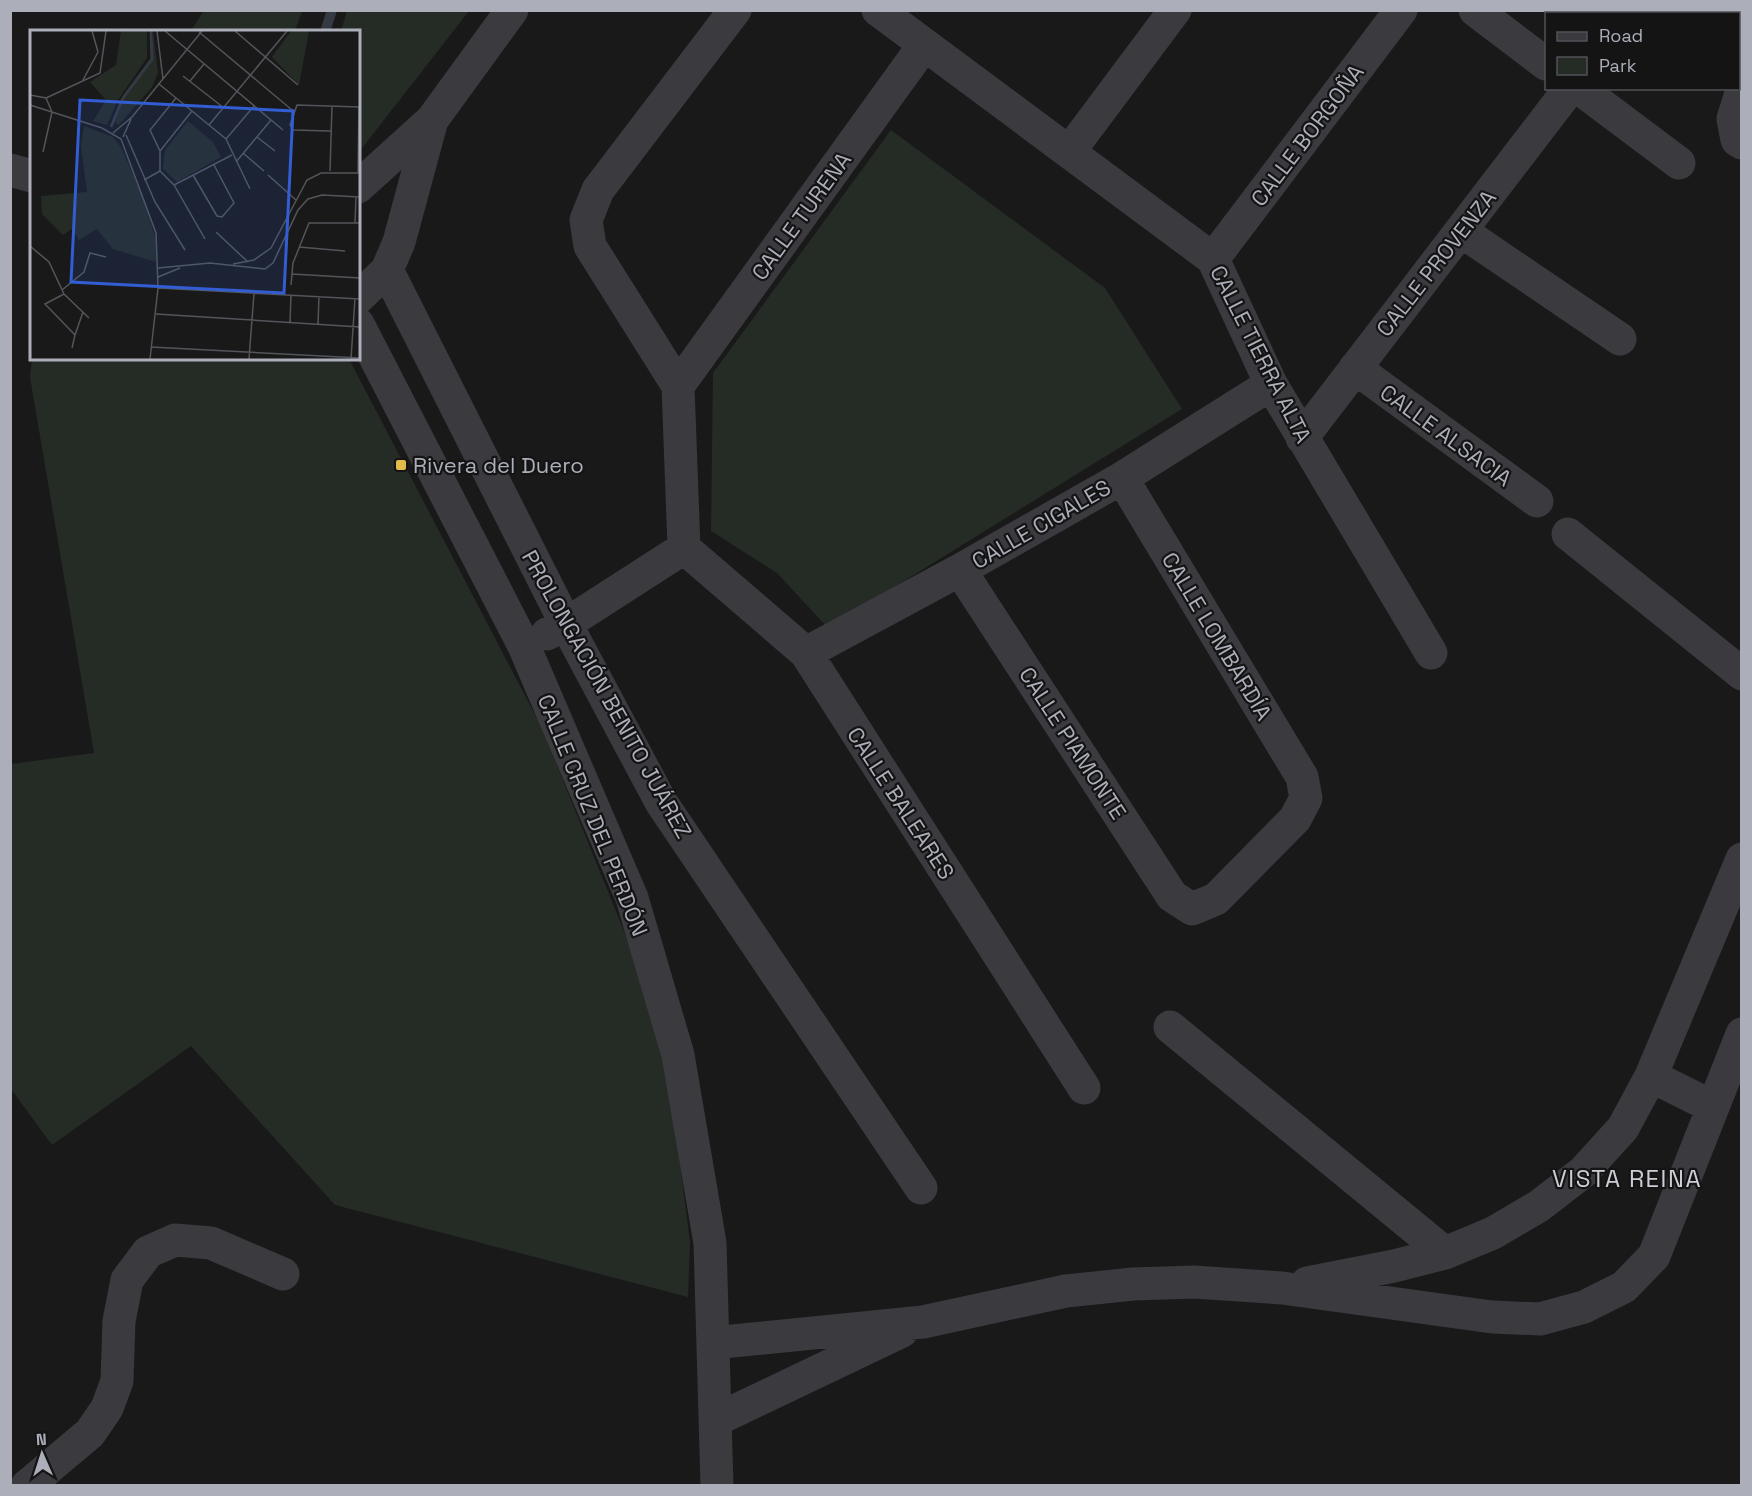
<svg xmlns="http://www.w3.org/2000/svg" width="1752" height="1496" viewBox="0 0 1752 1496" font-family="'Space Grotesk',sans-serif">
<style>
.green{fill:#252c26}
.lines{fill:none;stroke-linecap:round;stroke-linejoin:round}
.stream{stroke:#333a42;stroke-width:10}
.street{stroke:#3a3a3f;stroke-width:33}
.poi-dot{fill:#e2bb49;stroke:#141415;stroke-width:2}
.labels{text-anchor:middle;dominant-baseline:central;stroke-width:4.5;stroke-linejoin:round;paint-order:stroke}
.street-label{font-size:22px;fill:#acafb9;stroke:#141415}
.poi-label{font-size:22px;fill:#acafb9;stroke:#141415;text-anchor:start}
.neighbourhood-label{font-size:24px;letter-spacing:1.5px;fill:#cdced5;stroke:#141415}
.inset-river{fill:none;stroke:#333a42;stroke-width:3}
.inset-road{fill:none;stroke:#54555a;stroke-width:1.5}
.view{fill:#325dd3;fill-opacity:0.15;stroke:#325dd3;stroke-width:3}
.inset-edge{fill:none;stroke:#acafb9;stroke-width:3}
</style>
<rect width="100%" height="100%" fill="#19191a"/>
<path class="green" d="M 204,10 L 302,10 L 302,11 L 295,31 L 191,31 Z
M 347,11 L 469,11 L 359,152 L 358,32 L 341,31 Z
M 891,130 L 1105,288 L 1182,409 L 828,628 L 777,573 L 711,531 L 713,373 Z
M 32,359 L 349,359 L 541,726 L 630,946 L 669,1079 L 690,1242 L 688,1297 L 335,1205 L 191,1046 L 52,1145 L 11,1089 L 11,764 L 94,753 L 30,377 Z"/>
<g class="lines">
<path class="stream" d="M 325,32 L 332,10"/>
<path class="street" d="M 878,10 L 1213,259 L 1271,384 L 1431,653
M 1475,10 L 1546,64
M 1579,88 L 1679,163
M 1742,90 L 1733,119 L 1737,140 L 1742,143
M 1069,152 L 1175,10
M 10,170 L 32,176
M 358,187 L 432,120 L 512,10
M 1461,231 L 1620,339
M 1213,259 L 1401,10
M 387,270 L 566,624 L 661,802 L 921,1188
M 358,298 L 387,270 L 399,242 L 432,120
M 358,324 L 524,646 L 632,898 L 678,1055 L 710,1243 L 717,1486
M 1355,368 L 1537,501
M 678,386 L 590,246 L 586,220 L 598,190 L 735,10
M 678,386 L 924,45
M 678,386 L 684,548
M 1302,438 L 1570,88
M 1568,534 L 1742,674
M 684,548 L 806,653 L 1084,1088
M 960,570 L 1172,896 L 1192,909 L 1216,899 L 1295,819 L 1306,798 L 1302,777 L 1122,478
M 547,634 L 566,624 L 684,548
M 806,653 L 960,570 L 1122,478 L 1271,384
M 1170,1027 L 1445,1253
M 1651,1076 L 1713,1107
M 1307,1283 L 1394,1266 L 1445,1253 L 1493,1233 L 1539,1206 L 1583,1172 L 1623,1128 L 1651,1076 L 1742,859
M 713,1343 L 923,1322 L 1066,1291 L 1133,1284 L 1194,1282 L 1282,1288 L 1492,1317 L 1540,1319 L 1584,1307 L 1624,1287 L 1654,1256 L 1742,1034
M 716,1420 L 902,1331
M 27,1486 L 90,1433 L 107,1408 L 117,1381 L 119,1321 L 127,1280 L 148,1252 L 175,1240 L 211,1243 L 283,1274"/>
</g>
<rect class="poi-dot" x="395" y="459" width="12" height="12" rx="3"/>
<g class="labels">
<g class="street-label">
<text transform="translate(1307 135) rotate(-53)">CALLE BORGOÑA</text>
<text transform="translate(801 216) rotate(-54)">CALLE TURENA</text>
<text transform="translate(1436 263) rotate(-52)">CALLE PROVENZA</text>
<text transform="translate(1261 354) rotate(63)">CALLE TIERRA ALTA</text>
<text transform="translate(1446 435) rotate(36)">CALLE ALSACIA</text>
<text transform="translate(1041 524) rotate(-30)">CALLE CIGALES</text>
<text transform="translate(1217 636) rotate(59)">CALLE LOMBARDÍA</text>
<text transform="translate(607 694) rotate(61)">PROLONGACIÓN BENITO JUÁREZ</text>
<text transform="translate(1073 743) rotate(57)">CALLE PIAMONTE</text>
<text transform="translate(901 803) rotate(57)">CALLE BALEARES</text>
<text transform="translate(593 815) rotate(68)">CALLE CRUZ DEL PERDÓN</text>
</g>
<g class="poi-label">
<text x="413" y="465">Rivera del Duero</text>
</g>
<g class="neighbourhood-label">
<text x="1627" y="1178">VISTA REINA</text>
</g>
</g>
<g transform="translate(30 30)">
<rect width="330" height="330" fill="#19191a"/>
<path d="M 91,1 L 117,1 L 117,28 L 88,70 L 77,95 L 63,91 L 76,70 L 60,52 L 86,35 ZM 123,1 L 128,43 L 122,57 L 89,95 L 85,92 L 94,69 L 123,28 ZM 261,1 L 279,1 L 269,55 L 242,27 ZM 158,91 L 183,112 L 191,127 L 147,152 L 133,139 L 135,120 ZM 54,96 L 83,107 L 91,117 L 111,162 L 125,206 L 126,232 L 83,219 L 67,199 L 49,210 L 42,199 L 33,205 L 12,184 L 11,166 L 57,162 L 51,116 Z" fill="#252c26"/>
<path class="inset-river" d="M 81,97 L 93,68 L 122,29 L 121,1"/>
<path class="inset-road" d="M 127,1 L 133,49M 135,1 L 253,100M 205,1 L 268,55M 169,2 L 262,80M 153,46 L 194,78M 53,50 L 68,22 L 62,1M 160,51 L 174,34M 129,54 L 196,109 L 220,159M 0,65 L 16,68 L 22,82M 16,68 L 70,43 L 76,1M 0,75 L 72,98 L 91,109 L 126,203 L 128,258 L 120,329M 179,95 L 257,1M 301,101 L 263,100 L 260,95 L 267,75 L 330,77M 83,103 L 102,87 L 172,1M 96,105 L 125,172 L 155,220M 93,107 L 101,89M 227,107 L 245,121M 196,109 L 224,76M 130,121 L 120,100 L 146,68M 130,121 L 162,81M 13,122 L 22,82M 213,123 L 234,141M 206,132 L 241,90M 130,141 L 144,155 L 175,209M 130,141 L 130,121M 300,141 L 302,76M 328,142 L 329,77M 163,145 L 187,186 L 192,187 L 204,173 L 184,135M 238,145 L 266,170M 114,150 L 130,141M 144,155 L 202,125M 325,193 L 326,167M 186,202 L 218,232M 0,216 L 19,232 L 34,264 L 59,288M 269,217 L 315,221M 203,234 L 224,230 L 241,218 L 277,150 L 291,143 L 330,143M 128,238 L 180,233 L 235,239 L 243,233 L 268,180 L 278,169 L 292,165 L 330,167M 262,244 L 330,248M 128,247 L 150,238M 261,255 L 263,233 L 279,193 L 330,193M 128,258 L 330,269M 32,260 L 54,242 L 60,223 L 76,227M 34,264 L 15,274 L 45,305 L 42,318M 126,284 L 330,297M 260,293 L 261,265M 288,294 L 289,266M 45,305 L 53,282M 121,317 L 330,328M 219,329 L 224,263M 321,329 L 325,268"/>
<path class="view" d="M 50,70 L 263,81 L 254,263 L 41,252 Z"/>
<rect width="330" height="330" class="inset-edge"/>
</g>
<rect width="1752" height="1496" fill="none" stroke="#acafb9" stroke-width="24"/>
<rect x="1545" y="12" width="195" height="78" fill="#141415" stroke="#515257" stroke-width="1.5"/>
<rect x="1557" y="32" width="30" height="9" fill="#3a3a3f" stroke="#515257" stroke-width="1.5"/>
<text x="1599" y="42" font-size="18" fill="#acafb9">Road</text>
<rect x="1557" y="57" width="30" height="18" fill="#252c26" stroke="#515257" stroke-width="1.5"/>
<text x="1599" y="72" font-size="18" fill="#acafb9">Park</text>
<g transform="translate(42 1454) rotate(357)" stroke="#141415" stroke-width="4.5" paint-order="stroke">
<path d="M0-4.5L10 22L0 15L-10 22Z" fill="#acafb9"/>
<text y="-9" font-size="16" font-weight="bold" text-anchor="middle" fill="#acafb9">N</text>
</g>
</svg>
